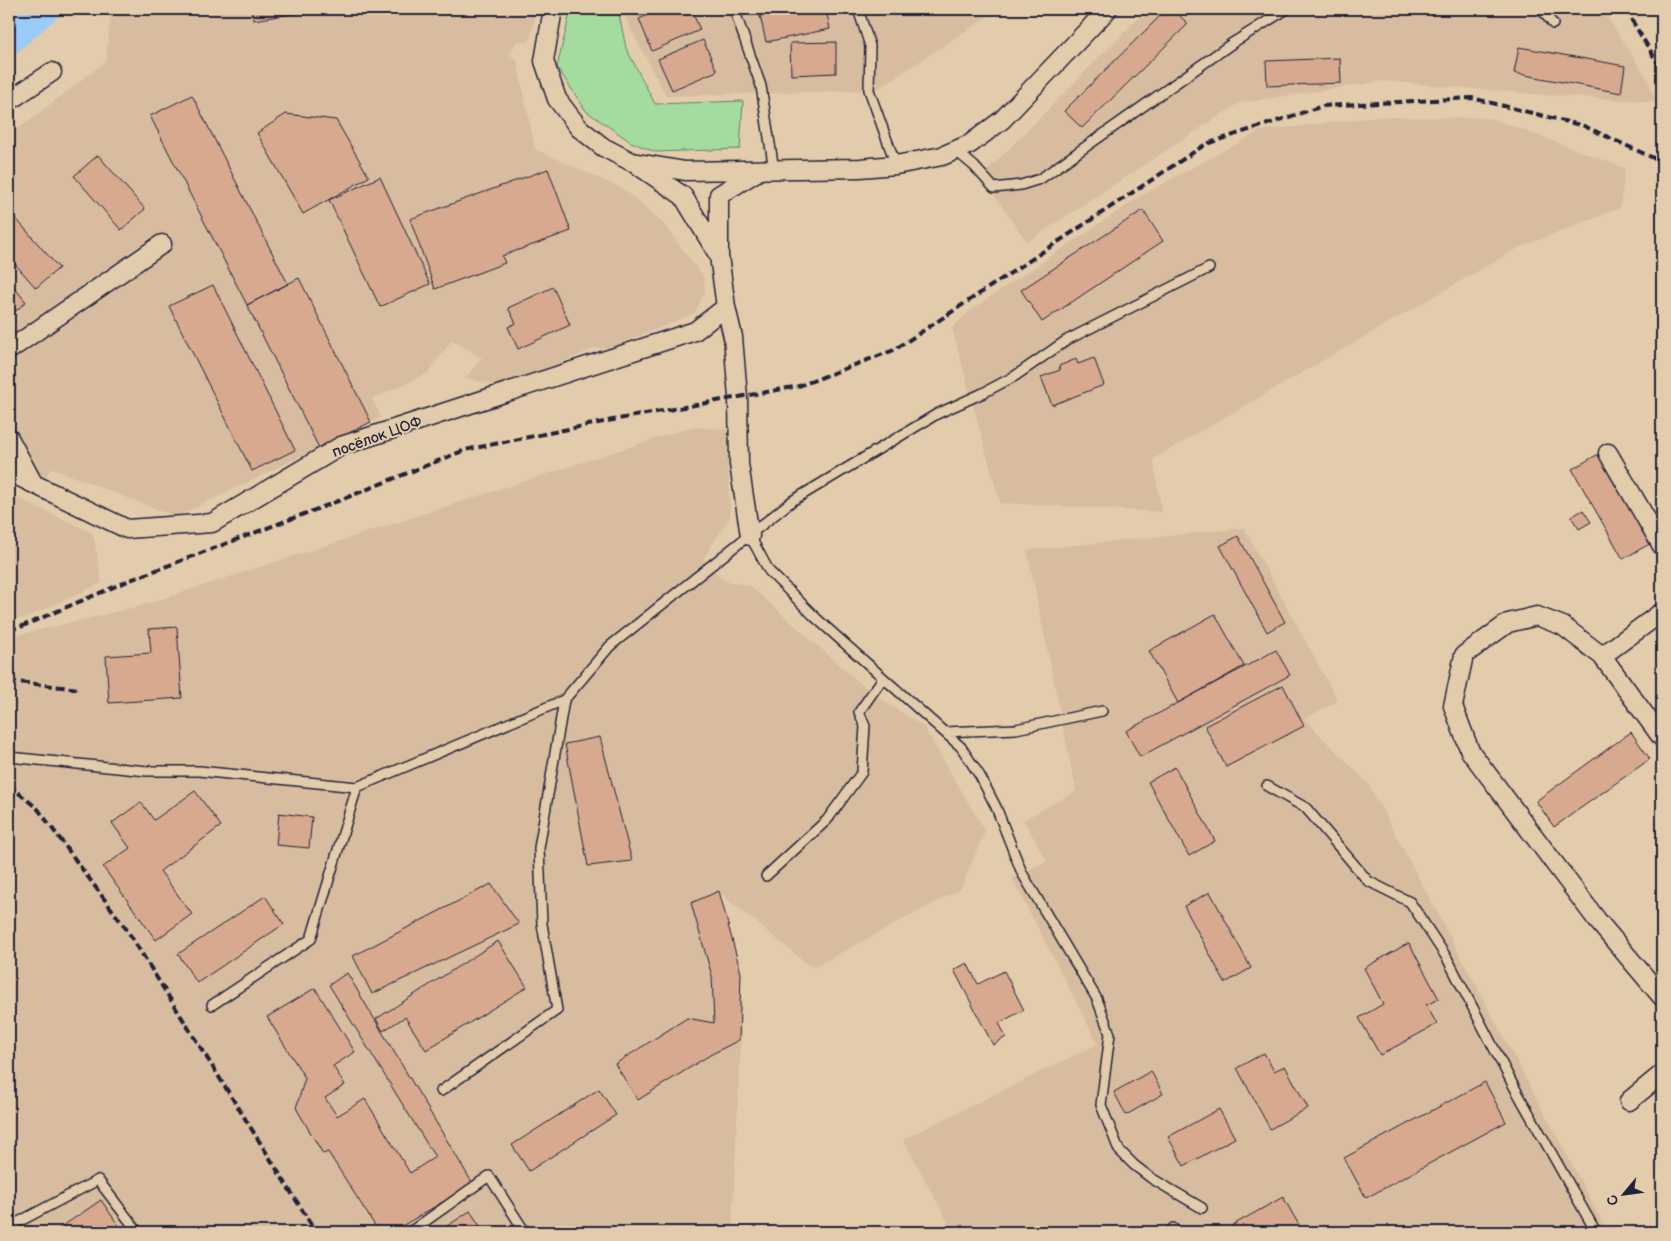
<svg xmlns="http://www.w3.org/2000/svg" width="1671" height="1241" viewBox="0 0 1671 1241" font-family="'Balsamiq Sans',sans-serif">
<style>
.built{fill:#d7bc9f}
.green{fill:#a4db9f;stroke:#637e6d}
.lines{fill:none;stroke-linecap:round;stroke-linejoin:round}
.river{stroke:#9acaf6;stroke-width:29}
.building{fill:#d7a98f;stroke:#22223b}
.lane-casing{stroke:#22223b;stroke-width:12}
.street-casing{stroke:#22223b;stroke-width:21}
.lane{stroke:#e3ccac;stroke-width:9}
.street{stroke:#e3ccac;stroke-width:18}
.rail{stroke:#22223b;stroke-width:4;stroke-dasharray:8 4;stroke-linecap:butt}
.labels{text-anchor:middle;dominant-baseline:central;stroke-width:4;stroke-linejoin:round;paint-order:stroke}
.street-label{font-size:15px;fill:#22223b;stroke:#e3ccac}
</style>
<rect width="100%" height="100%" fill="#e3ccac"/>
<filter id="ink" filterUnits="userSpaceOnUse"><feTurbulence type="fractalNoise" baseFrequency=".02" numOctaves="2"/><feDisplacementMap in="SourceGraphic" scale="10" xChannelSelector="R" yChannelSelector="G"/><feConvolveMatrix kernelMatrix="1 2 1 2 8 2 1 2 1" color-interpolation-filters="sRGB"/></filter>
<g filter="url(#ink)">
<path class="built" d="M 111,9 L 537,9 L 529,42 L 518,41 L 509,54 L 517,60 L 535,149 L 625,190 L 661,221 L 704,277 L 705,291 L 695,313 L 610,348 L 595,348 L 506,387 L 465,378 L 482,358 L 452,340 L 428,373 L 372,399 L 381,417 L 176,517 L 52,468 L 43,480 L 9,465 L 9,136 L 106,61 Z
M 624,9 L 999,9 L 876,90 L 666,96 L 626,20 Z
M 1147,9 L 1602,9 L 1647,78 L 1656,102 L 1546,95 L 1383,81 L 1239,103 L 1027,242 L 981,177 Z
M 1376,117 L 1491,118 L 1625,168 L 1620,208 L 1518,248 L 1153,459 L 1162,512 L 1000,503 L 952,328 L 972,309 L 1144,194 L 1260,131 Z
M 691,427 L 727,429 L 730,517 L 703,559 L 724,581 L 750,586 L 869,691 L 924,727 L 985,831 L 961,889 L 812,968 L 719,892 L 741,973 L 741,1034 L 732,1232 L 9,1232 L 9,637 L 140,606 Z
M 9,494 L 93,533 L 102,583 L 25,618 L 9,620 Z
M 1244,528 L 1338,701 L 1304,719 L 1368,783 L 1608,1232 L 953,1232 L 903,1139 L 1098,1044 L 1012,878 L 1047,861 L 1023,820 L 1076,791 L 1027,550 Z"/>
<path class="green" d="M 571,9 L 618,9 L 626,48 L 655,104 L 743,101 L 740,149 L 655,152 L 631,142 L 586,111 L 557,67 Z"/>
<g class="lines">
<path class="river" d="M 9,40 L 45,9"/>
</g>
<path class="building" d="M 251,9 L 326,9 L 253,20 Z
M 662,9 L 691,9 L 700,30 L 652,51 L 639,19 Z
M 768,9 L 826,9 L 830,29 L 766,42 L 759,11 Z
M 1167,9 L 1173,9 L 1188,24 L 1082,128 L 1064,111 Z
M 703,40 L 717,71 L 672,90 L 658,59 Z
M 836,42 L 836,73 L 791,75 L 790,43 Z
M 1519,47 L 1625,66 L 1621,93 L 1514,73 Z
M 1340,58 L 1341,83 L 1267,86 L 1266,61 Z
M 192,95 L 288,284 L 247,305 L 150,116 Z
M 286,114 L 336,120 L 369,177 L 303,214 L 257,133 Z
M 98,155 L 145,209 L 121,230 L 74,176 Z
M 548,169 L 571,231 L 502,256 L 505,263 L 435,289 L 410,219 Z
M 380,177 L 430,284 L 380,307 L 329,200 Z
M 1143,210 L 1163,241 L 1042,322 L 1021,290 Z
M 12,214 L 59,268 L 36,288 L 9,257 L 9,217 Z
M 299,278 L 371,422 L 319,448 L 247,305 Z
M 9,281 L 26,302 L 9,317 Z
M 213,285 L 295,450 L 252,471 L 169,306 Z
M 553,287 L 570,325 L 518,349 L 508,327 L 516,323 L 508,308 Z
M 1094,358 L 1104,385 L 1052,405 L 1041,377 L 1060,370 L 1059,366 L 1076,359 L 1078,364 Z
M 1602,452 L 1653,542 L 1623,559 L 1572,469 Z
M 1583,510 L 1591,522 L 1579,529 L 1571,517 Z
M 1238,536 L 1285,622 L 1267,632 L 1220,546 Z
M 1215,614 L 1244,666 L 1178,703 L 1149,651 Z
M 177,627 L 182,698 L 109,703 L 106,656 L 151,653 L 149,629 Z
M 1276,650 L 1290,675 L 1140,757 L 1126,731 Z
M 1283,685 L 1304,726 L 1226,767 L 1205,726 Z
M 1662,692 L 1662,706 L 1656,697 Z
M 1631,732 L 1650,759 L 1554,827 L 1536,801 Z
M 600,737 L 632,861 L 588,866 L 565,744 Z
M 1175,767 L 1215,841 L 1189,856 L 1148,782 Z
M 195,791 L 221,826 L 160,871 L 192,914 L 156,940 L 103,867 L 130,848 L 112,823 L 141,802 L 154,820 Z
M 279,813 L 312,817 L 309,848 L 276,845 Z
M 491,884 L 519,924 L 372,994 L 353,956 Z
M 719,891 L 741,973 L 739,1040 L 710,1055 L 638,1100 L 615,1064 L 687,1018 L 714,1023 L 712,976 L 691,903 Z
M 1210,892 L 1251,968 L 1225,983 L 1184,906 Z
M 265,896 L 284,924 L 197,983 L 178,954 Z
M 498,941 L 527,987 L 426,1050 L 405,1017 L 383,1031 L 376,1019 Z
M 1409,943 L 1439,999 L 1426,1005 L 1437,1024 L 1380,1055 L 1359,1018 L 1383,1004 L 1364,968 Z
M 967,963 L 978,984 L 1004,971 L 1024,1010 L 999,1023 L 1006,1037 L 993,1045 L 954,970 Z
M 347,973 L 473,1184 L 392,1232 L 379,1232 L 328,1152 L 323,1154 L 296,1108 L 305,1078 L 267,1017 L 315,988 L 355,1052 L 333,1066 L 345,1085 L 325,1098 L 337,1116 L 365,1099 L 410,1173 L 435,1157 L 329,985 Z
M 1264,1053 L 1274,1071 L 1285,1066 L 1308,1108 L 1270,1129 L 1237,1068 Z
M 1151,1071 L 1163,1094 L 1126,1115 L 1114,1092 Z
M 1485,1082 L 1506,1122 L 1366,1198 L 1344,1158 Z
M 599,1089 L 616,1115 L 529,1171 L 512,1145 Z
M 1219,1109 L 1235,1138 L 1184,1166 L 1168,1137 Z
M 1283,1197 L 1303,1232 L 1235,1232 L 1231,1226 Z
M 101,1200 L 123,1232 L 54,1232 Z
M 470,1211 L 484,1232 L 438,1232 Z"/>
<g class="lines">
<g class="lane-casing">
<path id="lane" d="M 734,9 L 761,86 L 774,170
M 858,9 L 870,46 L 869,90 L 896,165
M 1541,9 L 1553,24
M 955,150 L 974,166 L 994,188 L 1021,185 L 1040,179 L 1234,42 L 1287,9
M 750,536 L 769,571 L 816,618 L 961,747 L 980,776 L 996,807 L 1022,873 L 1097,999 L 1110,1034 L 1101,1105 L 1119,1150 L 1134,1165 L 1151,1178 L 1202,1208
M 944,732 L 1016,729 L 1102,711
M 9,757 L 147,771 L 199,771 L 357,787 L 564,700 L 610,646 L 792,501 L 937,414 L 983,393 L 1015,376 L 1067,340 L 1209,268
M 1267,786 L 1306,808 L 1368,881 L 1410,902 L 1447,958 L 1512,1083 L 1596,1232
M 766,876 L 827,820 L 862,772 L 865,726 L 859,712 L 883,678
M 212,1005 L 311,939 L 357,787
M 441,1091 L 557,1010 L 542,924 L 539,848 L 564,700
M 9,1227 L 98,1180 L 138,1232
M 1173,1228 L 1175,1232
M 410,1232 L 489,1176 L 525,1232"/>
</g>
<g class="street-casing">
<path id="street" d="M 553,9 L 544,61 L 557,99 L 579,128 L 603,147 L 632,162 L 685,171 L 860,168 L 896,165 L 942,156 L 970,144 L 1002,120 L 1108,9
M 9,101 L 52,72
M 639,166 L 683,196 L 719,256 L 726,307 L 733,337 L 738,397 L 739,464 L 750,536
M 719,256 L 719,195 L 760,170
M 9,350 L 162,244
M 9,438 L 33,483
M 1608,453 L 1662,546
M 9,472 L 127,529 L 212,523 L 341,446 L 695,331 L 726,307
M 1602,656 L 1662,612
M 1662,738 L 1602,656 L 1563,626 L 1537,616 L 1508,623 L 1464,655 L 1453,706 L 1470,751 L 1597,920 L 1662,997
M 1629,1101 L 1662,1074"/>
</g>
<use href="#lane" class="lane"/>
<use href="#street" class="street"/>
<path class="rail" d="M 1625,9 L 1662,70
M 9,629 L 18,628 L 130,580 L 333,503 L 465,450 L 613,420 L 799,386 L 894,350 L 1206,144 L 1323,106 L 1472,98 L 1584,126 L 1662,162
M 9,681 L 79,689
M 9,785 L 38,809 L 127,930 L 316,1232"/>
</g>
</g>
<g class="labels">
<g class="street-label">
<text transform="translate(377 437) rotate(-20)">посёлок ЦОФ</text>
</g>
</g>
<rect width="1671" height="1241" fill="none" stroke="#e3ccac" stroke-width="30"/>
<rect x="15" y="15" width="1641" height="1211" fill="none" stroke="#22223b" stroke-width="2" filter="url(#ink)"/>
<g transform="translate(1624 1194) rotate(241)" stroke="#e3ccac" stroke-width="4" paint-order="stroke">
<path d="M0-4L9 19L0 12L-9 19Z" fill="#22223b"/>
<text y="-8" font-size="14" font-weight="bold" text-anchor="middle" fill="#22223b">С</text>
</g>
</svg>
